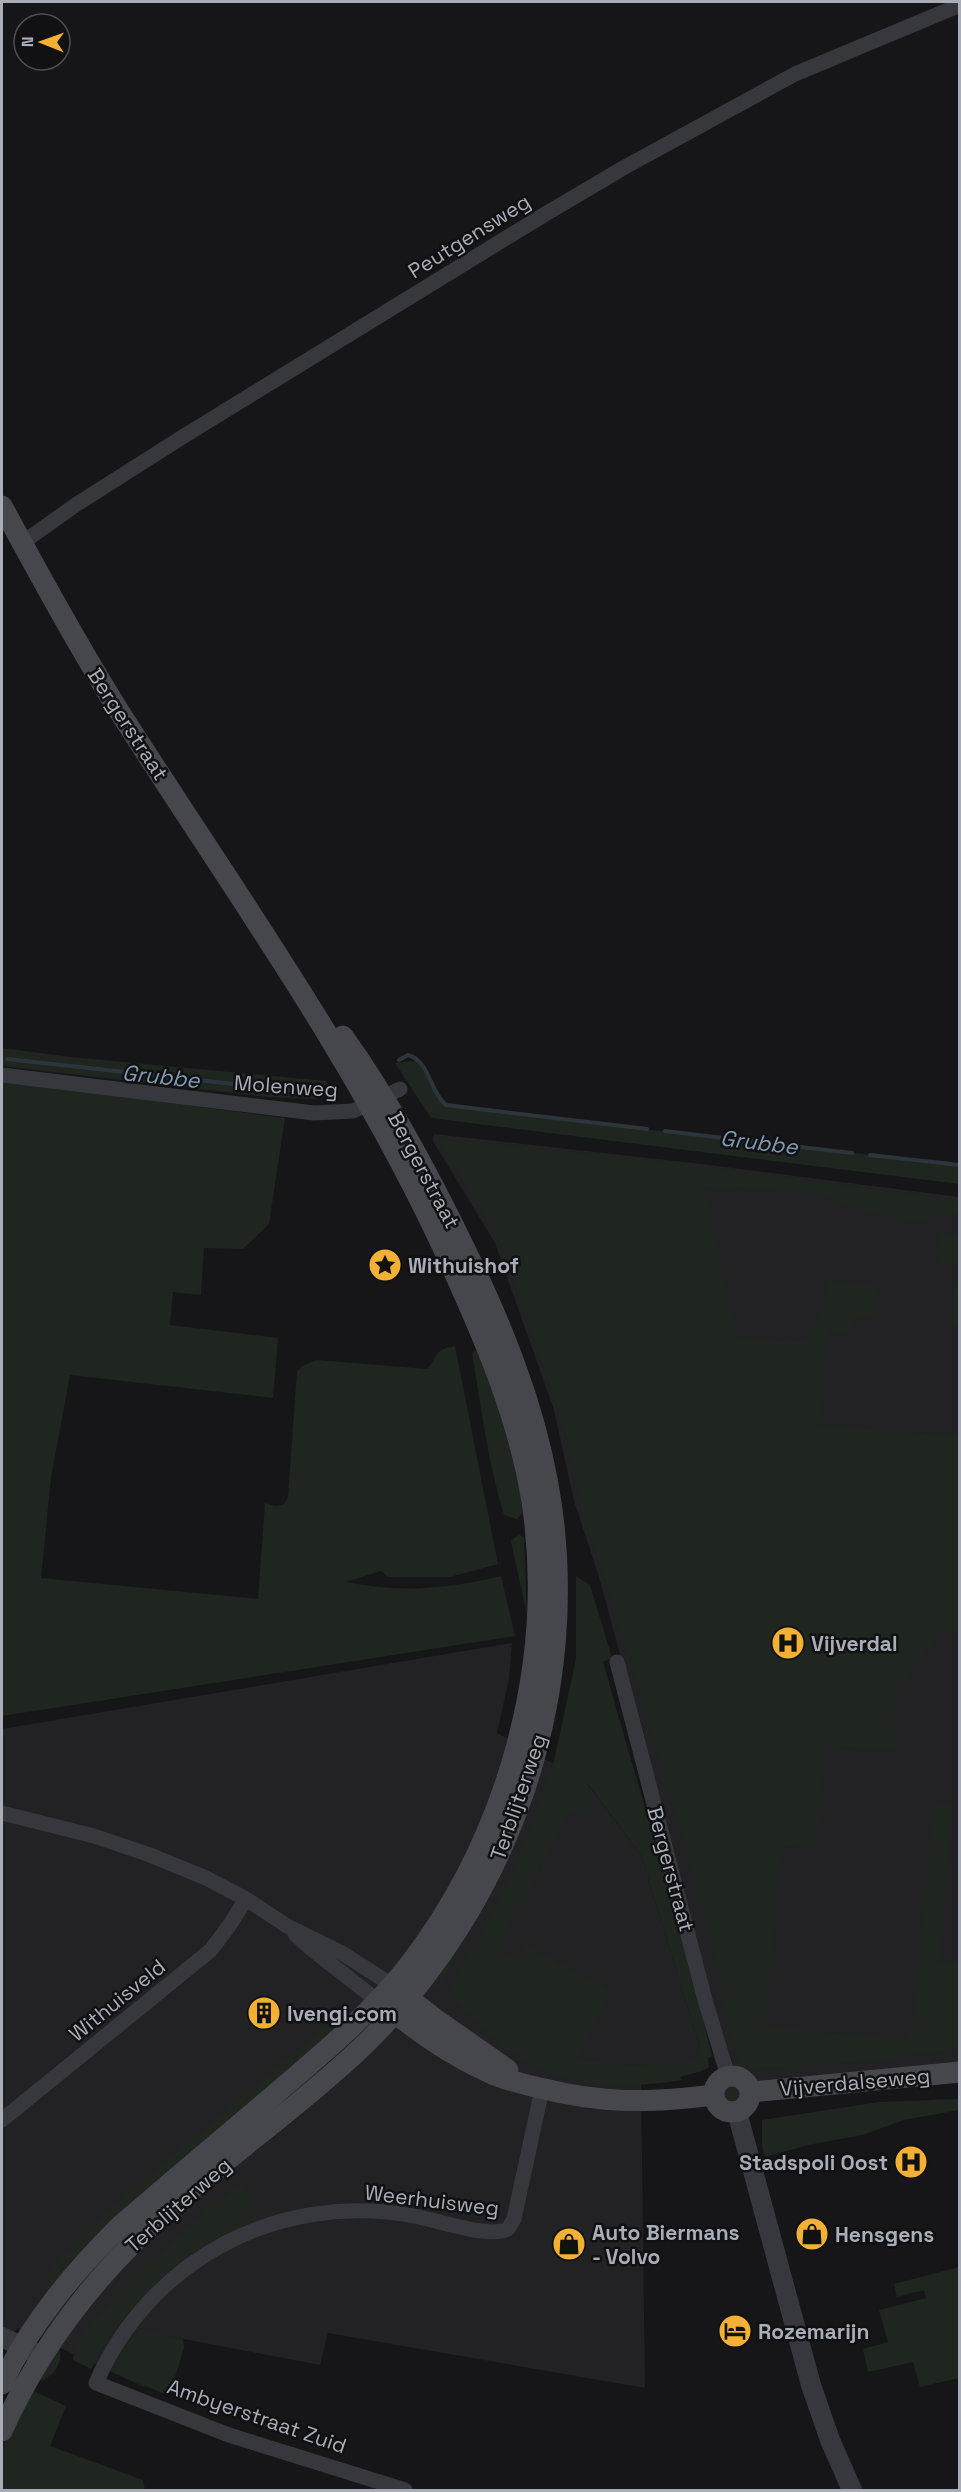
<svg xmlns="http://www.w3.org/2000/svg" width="961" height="2492" viewBox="0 0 961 2492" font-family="'Space Grotesk',sans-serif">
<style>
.built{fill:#222225}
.green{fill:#1e261f;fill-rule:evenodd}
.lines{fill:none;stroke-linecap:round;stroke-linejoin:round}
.stream{stroke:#2c353c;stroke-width:4}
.minor{stroke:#37383d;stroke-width:15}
.tertiary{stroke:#37383d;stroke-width:20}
.secondary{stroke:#45474d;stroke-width:21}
.labels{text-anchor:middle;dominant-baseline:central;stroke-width:5;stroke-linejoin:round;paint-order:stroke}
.street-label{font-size:21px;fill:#a8adb8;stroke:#111113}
.poi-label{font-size:21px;font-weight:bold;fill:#a8adb8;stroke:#111113;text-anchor:start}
.water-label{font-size:22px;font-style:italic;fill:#7f9bb3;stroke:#111113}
</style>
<rect width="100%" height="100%" fill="#161618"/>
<path class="built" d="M 434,1134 L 702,1164 L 959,1197 L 959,2065 L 733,2093 L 635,1709 L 599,1577 L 574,1501 L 554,1410 L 495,1243 L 433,1141 Z
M 512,1643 L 509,1679 L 497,1733 L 585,1781 L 641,1855 L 700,2047 L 700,2068 L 641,2079 L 645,2388 L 328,2333 L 320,2365 L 168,2336 L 144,2387 L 18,2328 L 2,2345 L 2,1729 Z"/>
<path class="green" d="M 2,1048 L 71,1057 L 326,1081 L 335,1094 L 316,1099 L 267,1097 L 2,1066 Z
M 421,1060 L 435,1091 L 450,1107 L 959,1165 L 959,1184 L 431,1118 L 395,1063 Z
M 2,1081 L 285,1118 L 269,1224 L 243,1249 L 204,1248 L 201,1295 L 173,1292 L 170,1325 L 278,1338 L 273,1398 L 70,1375 L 51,1478 L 41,1578 L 258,1599 L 265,1503 L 275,1506 L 284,1504 L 288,1497 L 297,1371 L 304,1365 L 317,1360 L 427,1369 C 440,1355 431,1351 455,1346 L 498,1564 L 450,1577 L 388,1577 L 381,1571 L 346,1582 C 399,1593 449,1589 501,1576 L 515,1636 L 2,1716 Z
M 438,1140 L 488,1143 L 687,1164 L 959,1200 L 959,1214 L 921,1219 L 891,1217 L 849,1207 L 823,1194 L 778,1192 L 735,1186 L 704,1186 L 737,1339 L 803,1342 L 825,1312 L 828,1282 L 876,1286 L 874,1318 L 855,1318 L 850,1330 L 828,1330 L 819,1426 L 958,1436 L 959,1425 L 959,1633 L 940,1632 L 897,1691 L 893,1749 L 824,1745 L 815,1849 L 784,1846 L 778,1867 L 766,2027 L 905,2040 L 913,2030 L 934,1804 L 952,1806 L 939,1962 L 959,1964 L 959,2048 L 874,2061 L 754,2068 L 742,2065 C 733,2037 720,2008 721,1979 L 686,1845 L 611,1596 L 585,1520 L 569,1444 L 514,1277 L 494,1227 Z
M 940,1233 L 959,1235 L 959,1265 L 938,1263 Z
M 958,1278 L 959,1324 L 951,1324 Z
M 475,1351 L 479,1351 C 499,1400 520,1462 522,1514 L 517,1519 L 504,1515 C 488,1463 481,1407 472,1353 Z
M 519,1535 L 524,1537 L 527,1615 L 512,1546 L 511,1540 Z
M 576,1576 L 590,1585 L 612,1658 L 603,1662 L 690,1965 L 712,2056 L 708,2058 L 709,2067 L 702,2071 L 680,2077 L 681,2080 C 633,2088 581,2089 536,2067 C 507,2053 478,2022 454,2001 L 451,1991 L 510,1880 L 535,1822 L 553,1765 L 576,1659 ZM 587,1783 L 641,1855 L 700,2047 C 699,2056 698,2059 689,2063 L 622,2066 L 622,2064 L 576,2060 L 612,1990 L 526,1946 L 518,1961 L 514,1958 L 505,1958 L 502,1955 L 504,1947 L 500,1943 L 562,1821 L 576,1809 L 594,1810 Z
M 473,1920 L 443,1982 L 439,1986 L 435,1986 L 432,1981 Z
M 329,2023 L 336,2031 L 91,2240 L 54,2285 L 45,2278 L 83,2232 Z
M719 2095a12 12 0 1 1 24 0a12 12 0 1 1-24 0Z
M 959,2099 L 959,2110 L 904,2120 L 862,2135 L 808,2145 L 765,2157 L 762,2146 L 762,2120 L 879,2102 Z
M 243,2181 L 258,2221 C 238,2229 217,2236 199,2249 C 154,2279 115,2321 91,2369 L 73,2360 C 72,2323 211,2207 243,2181 Z
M 959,2267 L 959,2378 L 920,2387 L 913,2362 L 868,2372 L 863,2349 L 888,2342 L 879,2310 L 926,2298 L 924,2290 L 897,2297 L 894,2284 Z
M 140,2329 L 183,2339 L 184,2348 L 169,2396 L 121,2376 C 110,2358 129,2342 140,2329 Z
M 59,2348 C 64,2362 53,2379 38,2381 Z
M 29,2389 L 66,2406 L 50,2446 L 143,2480 L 145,2490 L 2,2490 L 2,2449 Z"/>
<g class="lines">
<path class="stream" d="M 7,1059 L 314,1093
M 399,1060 L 408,1055 C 430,1061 429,1091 446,1105 L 647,1129
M 665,1131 L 852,1153
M 870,1155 L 960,1165"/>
<path class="minor" d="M 22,543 L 77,504 L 184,436 L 542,216 L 625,167 L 795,74 L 960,5
M 2,1075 L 314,1113 L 353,1111 L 400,1089
M 617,1662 L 705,2000 L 728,2076
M 2,1813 L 94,1836 L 150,1855 L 206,1878 L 246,1899 L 287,1926 L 342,1953 L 392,1985
M 295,1934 L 309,1947 L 378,2001
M 2,2120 L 211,1950 L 229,1926 L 246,1899
M 405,2490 L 229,2435 L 96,2383 C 151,2258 280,2191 414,2216 C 437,2220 489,2239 508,2229 L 514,2219 L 542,2089"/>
<path class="tertiary" d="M 737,2112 L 811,2385 L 830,2440 L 852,2490
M 2,2337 L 37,2354"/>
<path class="secondary" d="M 2,506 C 39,574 76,642 117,708 C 233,890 361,1066 450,1263 C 485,1340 519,1418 532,1502 C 556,1661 509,1833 412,1961 C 373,2012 323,2053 274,2095 C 223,2138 171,2182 120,2226 C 73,2273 30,2324 2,2384
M 397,1989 L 434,2018 L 508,2070
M 384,2005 C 416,2030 450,2055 488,2072 C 504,2080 523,2084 540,2088 C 604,2104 649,2103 714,2095
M714 2094a18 18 0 1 1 36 0a18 18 0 1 1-36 0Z
M 751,2092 L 960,2072
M 2,2431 C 34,2360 79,2297 134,2242 C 204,2172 288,2117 360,2049 C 511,1905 585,1690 548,1484 C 533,1401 502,1326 466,1251 C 430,1176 391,1103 343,1036"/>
</g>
<defs>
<g id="sight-disc" transform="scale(1.725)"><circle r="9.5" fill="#f2b134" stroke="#111113"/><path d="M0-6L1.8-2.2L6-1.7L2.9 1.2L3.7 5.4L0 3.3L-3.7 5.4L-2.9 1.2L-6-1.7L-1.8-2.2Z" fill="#111"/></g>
<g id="hospital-disc" transform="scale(1.725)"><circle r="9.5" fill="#f2b134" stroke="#111113"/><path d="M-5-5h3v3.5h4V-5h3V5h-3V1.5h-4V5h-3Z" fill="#111"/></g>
<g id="building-disc" transform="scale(1.725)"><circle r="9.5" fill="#f2b134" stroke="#111113"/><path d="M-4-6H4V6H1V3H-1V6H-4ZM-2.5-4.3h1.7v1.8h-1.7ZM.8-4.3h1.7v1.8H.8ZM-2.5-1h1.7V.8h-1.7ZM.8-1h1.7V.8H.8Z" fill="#111"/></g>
<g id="shop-disc" transform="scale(1.725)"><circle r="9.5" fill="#f2b134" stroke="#111113"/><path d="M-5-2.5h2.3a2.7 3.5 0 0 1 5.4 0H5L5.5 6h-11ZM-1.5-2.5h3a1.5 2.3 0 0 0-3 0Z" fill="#111"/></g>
<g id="hotel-disc" transform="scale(1.725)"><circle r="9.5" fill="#f2b134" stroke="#111113"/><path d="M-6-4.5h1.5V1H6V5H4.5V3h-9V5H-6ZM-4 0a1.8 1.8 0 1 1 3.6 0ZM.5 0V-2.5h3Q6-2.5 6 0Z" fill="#111"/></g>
</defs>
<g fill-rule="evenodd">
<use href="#sight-disc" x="385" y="1265"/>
<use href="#hospital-disc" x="788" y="1643"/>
<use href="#building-disc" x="264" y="2013"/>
<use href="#hospital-disc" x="911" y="2162"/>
<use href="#shop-disc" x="812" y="2234"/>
<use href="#shop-disc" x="569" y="2244"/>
<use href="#hotel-disc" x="735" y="2331"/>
</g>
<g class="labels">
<g class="street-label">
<text transform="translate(469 236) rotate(-32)">Peutgensweg</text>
<text transform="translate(128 724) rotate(57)">Bergerstraat</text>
<text transform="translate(286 1086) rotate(4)">Molenweg</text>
<text transform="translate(424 1170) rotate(62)">Bergerstraat</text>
<text transform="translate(518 1797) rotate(-71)">Terblijterweg</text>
<text transform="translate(671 1869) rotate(75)">Bergerstraat</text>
<text transform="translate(117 2000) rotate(-39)">Withuisveld</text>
<text transform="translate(855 2082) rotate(-5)">Vijverdalseweg</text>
<text transform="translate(432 2200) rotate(7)">Weerhuisweg</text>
<text transform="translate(178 2205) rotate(-41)">Terblijterweg</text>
<text transform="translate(257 2416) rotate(19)">Ambyerstraat Zuid</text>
</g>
<g class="poi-label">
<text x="408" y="1265">Withuishof</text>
<text x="811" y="1643">Vijverdal</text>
<text x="287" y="2013">Ivengi.com</text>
<text x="888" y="2162" text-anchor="end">Stadspoli Oost</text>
<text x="592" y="2232">Auto Biermans<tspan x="592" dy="24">- Volvo</tspan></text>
<text x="835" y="2234">Hensgens</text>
<text x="758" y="2331">Rozemarijn</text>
</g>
<g class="water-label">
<text transform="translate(161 1076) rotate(6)">Grubbe</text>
<text transform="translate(759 1142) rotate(7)">Grubbe</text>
</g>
</g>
<rect width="961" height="2492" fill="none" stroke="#a8adb8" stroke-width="6"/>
<g transform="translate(42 42) rotate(271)"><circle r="28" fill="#111113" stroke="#4d4f55" stroke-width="1.5"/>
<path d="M0-4.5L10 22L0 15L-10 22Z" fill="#f2b134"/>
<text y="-9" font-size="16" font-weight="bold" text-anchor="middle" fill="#a8adb8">N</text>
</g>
</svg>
